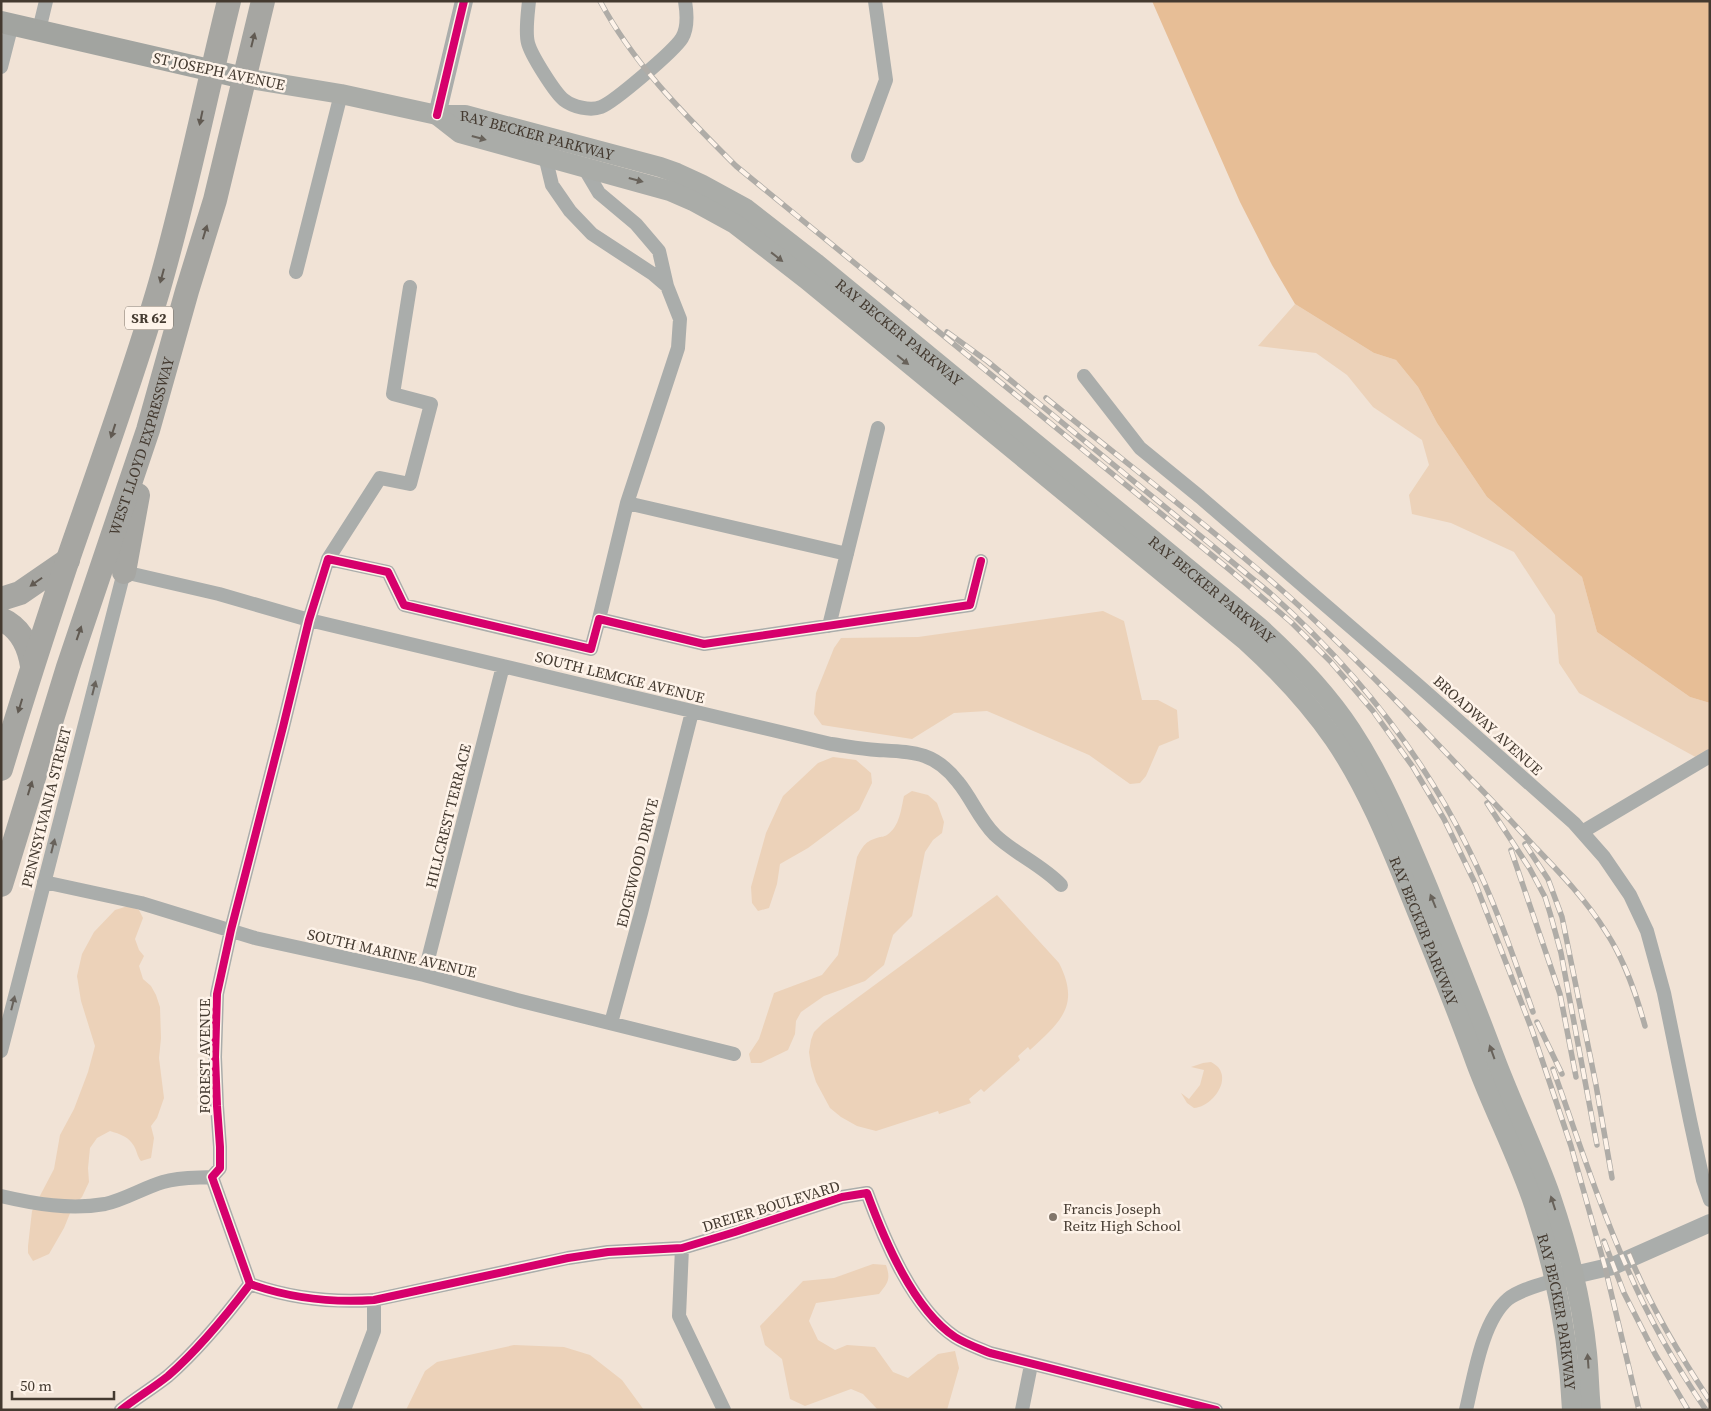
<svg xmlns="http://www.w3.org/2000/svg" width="1711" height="1411" viewBox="0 0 1711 1411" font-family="'Source Serif 4',serif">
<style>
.green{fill:#ecd2b9}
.water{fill:#e7be96}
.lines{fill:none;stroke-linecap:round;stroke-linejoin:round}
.minor{stroke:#aaadab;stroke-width:14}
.tertiary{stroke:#aaadab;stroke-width:18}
.secondary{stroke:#aaaca8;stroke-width:20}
.primary{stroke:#a2a4a0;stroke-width:22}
.trunk{stroke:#a6a6a2;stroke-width:24}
.rail-casing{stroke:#afaca7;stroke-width:5.5}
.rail{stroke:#fef3e9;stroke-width:4;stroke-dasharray:11;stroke-linecap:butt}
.cycleway-casing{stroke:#fef3e9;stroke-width:11}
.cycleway{stroke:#d6006c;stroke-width:8}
.oneway{fill:#615a52}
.oneway2{fill:#68625a}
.oneway3{fill:#68625b}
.poi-dot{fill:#81756a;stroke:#fef3e9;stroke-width:2}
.labels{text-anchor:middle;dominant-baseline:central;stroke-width:5;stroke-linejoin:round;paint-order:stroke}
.shield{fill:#fef3e9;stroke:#7c7268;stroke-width:1}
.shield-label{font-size:14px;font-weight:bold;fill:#443a30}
.street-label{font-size:15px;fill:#443a30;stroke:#fef3e9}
.poi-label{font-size:15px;fill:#443a30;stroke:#fef3e9;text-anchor:start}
</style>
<rect width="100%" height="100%" fill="#f1e3d6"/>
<path class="green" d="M 1295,304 L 1374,353 L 1396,360 L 1418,387 L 1437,423 L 1487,497 L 1582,577 L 1597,632 L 1690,697 L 1710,703 L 1710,765 L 1579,693 L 1559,663 L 1555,615 L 1514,552 L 1451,523 L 1412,514 L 1409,495 L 1429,465 L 1422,440 L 1373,407 L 1347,375 L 1316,353 L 1258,346 Z
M 1103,611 L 1124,621 L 1142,700 L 1158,700 L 1177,710 L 1179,738 L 1159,746 L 1146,776 L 1140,783 L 1130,784 L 1089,755 L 987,711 L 954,713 L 912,739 L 822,725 L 814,714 L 816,693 L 834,648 L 841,638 L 918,637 Z
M 833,757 L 856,760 L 871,773 L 872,783 L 859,810 L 808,848 L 780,864 L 777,884 L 769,908 L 758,911 L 752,903 L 751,887 L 766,833 L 783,796 L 818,763 Z
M 912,791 L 928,795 L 937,803 L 944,822 L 942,833 L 933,840 L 925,852 L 912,916 L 893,935 L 884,965 L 865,981 L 824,996 L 801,1012 L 796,1021 L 795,1034 L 788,1050 L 761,1063 L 751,1063 L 749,1054 L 759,1039 L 774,993 L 822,975 L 838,955 L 857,857 C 864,844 866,841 880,837 C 881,837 886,836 887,835 C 900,826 901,809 904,796 Z
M 997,895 L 1059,963 C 1081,1006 1060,1022 1030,1050 L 1028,1047 L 1018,1056 L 1020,1060 L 984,1092 L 981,1089 L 969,1099 L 971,1103 L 939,1114 L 938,1111 L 876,1131 L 857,1126 L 841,1117 L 830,1108 L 816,1082 L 811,1066 L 809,1052 L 811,1040 L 814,1032 L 823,1023 Z
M 128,906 L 139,910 L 143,918 L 135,939 L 139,950 L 144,956 L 139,966 L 143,979 L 151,986 L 156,995 L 160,1007 L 161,1038 L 159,1058 L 164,1098 L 157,1118 L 151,1126 L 154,1138 L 151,1158 L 141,1161 C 137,1156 137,1151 134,1146 C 129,1137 120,1134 110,1131 L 97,1138 L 90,1148 L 88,1168 L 89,1182 L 82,1197 L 73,1206 L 64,1228 L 49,1254 L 33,1261 L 28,1253 L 28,1246 L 32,1211 L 54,1169 L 60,1135 L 74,1109 L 88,1072 L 95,1046 L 81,1001 L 77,976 L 82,954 L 94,932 L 115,910 Z
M 1211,1062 C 1214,1064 1216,1065 1218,1067 C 1231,1082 1211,1107 1194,1108 L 1187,1103 L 1181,1093 L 1189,1099 L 1200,1085 L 1204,1070 L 1191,1067 L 1203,1063 Z
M 873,1264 L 886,1265 C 891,1279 888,1283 879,1294 L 816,1303 L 809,1321 L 818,1340 L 835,1350 L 847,1345 L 875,1347 L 893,1372 L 908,1378 L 938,1354 L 955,1351 L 959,1368 L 947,1410 L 878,1410 L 863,1394 L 851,1389 L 805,1406 L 790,1399 L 782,1359 L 765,1345 L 760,1326 L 803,1281 L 834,1278 Z
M 514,1345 L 564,1347 L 590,1355 L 622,1380 L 644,1410 L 406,1410 L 425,1371 L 437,1362 Z"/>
<path class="water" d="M 1152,1 L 1710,1 L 1710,703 L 1690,697 L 1597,632 L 1582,577 L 1487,497 L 1437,423 L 1418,387 L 1396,360 L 1374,353 L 1295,304 L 1272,265 L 1240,202 Z"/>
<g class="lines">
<path class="minor" d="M 529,1 C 528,12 525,32 528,43 C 531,55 555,93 564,100 C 573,107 590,111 601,107 C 614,102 674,51 682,38 C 688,28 687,13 685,1
M 39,30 L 46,1
M 1,67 L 12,24
M 545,156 L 552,185 L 570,211 L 592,234 L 653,274 L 667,286 L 680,319 L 678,348 L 627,503 L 599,619
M 858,156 L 886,80 L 875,1
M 583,166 L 599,193 L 636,224 L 659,251 L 667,286
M 296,272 L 341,94
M 1084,376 L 1140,448 L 1200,497 L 1418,685 L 1574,823 L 1604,857 L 1630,895 L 1647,931 L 1664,993 L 1690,1120 L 1703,1180 L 1710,1200
M 627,503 L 847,554
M 328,559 L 380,478 L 410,484 L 431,404 L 393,394 L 410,287
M 829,626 L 878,428
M 1582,832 L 1710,756
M 44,882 L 141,903 L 255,938 L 424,975 L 517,1000 L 734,1054
M 424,975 L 503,666
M 611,1023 L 641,913 L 692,712
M 1,1051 L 124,572 L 219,594 L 309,620 L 831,744 C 846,746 861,749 877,750 C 912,752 934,751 958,782 C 972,799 979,819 995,835 C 1015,854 1042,865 1061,885
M 1,1196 C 35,1204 70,1210 105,1204 C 124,1200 143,1188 163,1182 C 179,1177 196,1178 212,1177
M 682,1248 L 679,1316 L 724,1410
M 250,1284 C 290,1298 331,1303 374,1300 L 568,1258 L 608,1252 L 682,1248 L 735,1232 L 842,1197 L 867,1193 C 884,1239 913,1309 955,1337 C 966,1344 978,1348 990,1353 L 1216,1410
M 121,1410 C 136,1398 153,1388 168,1376 C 199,1349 225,1317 250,1284 L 212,1177 L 220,1168 L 220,1147 L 217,1106 L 215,1057 L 217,994 L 231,930 L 283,727 L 309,620 L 328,559 L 388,572 L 404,605 L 591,649 L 599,619 L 704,644 L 970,605 L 981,561
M 344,1410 L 374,1331 L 374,1300
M 1022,1410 L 1031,1365
M 1466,1410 C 1474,1377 1482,1321 1508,1299 C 1521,1289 1540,1285 1555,1280"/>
<path class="tertiary" d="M 437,115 L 464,1
M 1561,1278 L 1613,1266 L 1710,1223"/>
<g class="secondary">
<path id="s1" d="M 244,78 L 341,94 L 437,115 L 465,115 L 660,167 L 677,173 L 701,184 L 745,208 L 817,264 L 1259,627 C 1293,658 1326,692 1351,730 C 1384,780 1406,835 1429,890 C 1451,945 1473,1000 1494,1056 C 1512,1104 1534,1149 1551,1197 C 1568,1247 1582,1301 1587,1353 C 1589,1372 1589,1391 1591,1410"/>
<path id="s2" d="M 437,115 L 460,133 L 670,191 L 693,201 L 735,224 L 806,279 L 1246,641 C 1279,671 1309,703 1334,739 C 1366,786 1388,840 1409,892 C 1432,949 1455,1005 1476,1063 C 1494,1111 1518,1157 1534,1205 C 1556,1272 1569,1340 1572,1410"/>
</g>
<path class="primary" d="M 1,22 L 244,78"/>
<g class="trunk">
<path d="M 124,572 L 138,495"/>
<path d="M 1,599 L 20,593 L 68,560"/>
<path d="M 1,619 C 21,628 29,646 32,666"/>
<path d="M 1,769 C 22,699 44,631 67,562 C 98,472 131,382 158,291 C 186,195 205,98 229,1"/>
<path id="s3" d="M 1,885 L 68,667 L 148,430 L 187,291 L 215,200 L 263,1"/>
</g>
<g class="rail-casing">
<path id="rail" d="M 600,1 C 634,65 685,115 736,166 L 1230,570 L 1291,622 L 1330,661 L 1373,711 L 1413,767 L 1444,819 L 1476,885 L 1532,1030 L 1571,1146 L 1605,1267 L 1639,1410
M 947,332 L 987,361 L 1270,593 C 1352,666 1421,751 1469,850 C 1495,902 1514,958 1533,1012
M 1046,398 C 1126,463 1208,525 1285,593 C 1350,651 1409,714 1469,777 C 1492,800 1514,824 1536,848 C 1561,874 1587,901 1606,932 C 1625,961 1636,994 1645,1026
M 1487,803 L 1530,869 L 1545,897 L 1550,913 L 1561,953 L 1597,1145
M 1525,844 L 1548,879 L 1562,917 L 1596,1085 L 1612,1178
M 1511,850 L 1560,994 L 1576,1077
M 1537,1022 L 1562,1074
M 1553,1069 C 1577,1136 1599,1205 1628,1270 C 1649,1319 1676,1366 1706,1410
M 1604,1241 L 1624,1293 L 1655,1354 L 1688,1410
M 1629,1254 C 1650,1306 1679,1354 1710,1401"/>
</g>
<use href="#rail" class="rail"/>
<g class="cycleway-casing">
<path id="cycleway" d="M 437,115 L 464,1
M 250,1284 C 290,1298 331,1303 374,1300 L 568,1258 L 608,1252 L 682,1248 L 735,1232 L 842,1197 L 867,1193 C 884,1239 913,1309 955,1337 C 966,1344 978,1348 990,1353 L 1216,1410
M 121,1410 C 136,1398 153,1388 168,1376 C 199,1349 225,1317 250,1284 L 212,1177 L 220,1168 L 220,1147 L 217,1106 L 215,1057 L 217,994 L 231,930 L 283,727 L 309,620 L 328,559 L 388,572 L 404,605 L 591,649 L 599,619 L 704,644 L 970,605 L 981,561"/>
</g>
<use href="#cycleway" class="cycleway"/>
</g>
<defs><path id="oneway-solid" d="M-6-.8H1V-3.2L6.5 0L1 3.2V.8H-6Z" transform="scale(1.25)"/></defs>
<g class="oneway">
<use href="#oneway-solid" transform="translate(253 40) rotate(-76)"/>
<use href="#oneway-solid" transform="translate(201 118) rotate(102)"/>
<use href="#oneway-solid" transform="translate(205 232) rotate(-73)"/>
<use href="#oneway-solid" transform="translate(162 276) rotate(105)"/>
<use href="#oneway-solid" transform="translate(113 431) rotate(108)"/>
<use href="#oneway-solid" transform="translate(36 582) rotate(145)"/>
<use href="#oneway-solid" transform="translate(79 633) rotate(-71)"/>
<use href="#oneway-solid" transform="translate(20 706) rotate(107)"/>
<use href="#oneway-solid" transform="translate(30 788) rotate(-73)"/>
</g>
<g class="oneway2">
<use href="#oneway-solid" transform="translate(479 138) rotate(15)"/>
<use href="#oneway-solid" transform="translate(636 180) rotate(15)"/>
<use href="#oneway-solid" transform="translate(777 257) rotate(38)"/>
<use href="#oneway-solid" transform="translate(903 360) rotate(39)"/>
<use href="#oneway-solid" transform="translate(1433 901) rotate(-112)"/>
<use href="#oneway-solid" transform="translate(1492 1052) rotate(-110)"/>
<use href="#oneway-solid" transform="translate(1553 1203) rotate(-108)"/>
<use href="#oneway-solid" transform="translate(1588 1361) rotate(-94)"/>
</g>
<g class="oneway3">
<use href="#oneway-solid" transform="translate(94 688) rotate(-76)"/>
<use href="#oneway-solid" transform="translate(53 846) rotate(-76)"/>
<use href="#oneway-solid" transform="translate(13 1003) rotate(-76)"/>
</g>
<circle class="poi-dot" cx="1053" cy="1217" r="5"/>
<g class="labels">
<rect class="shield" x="125" y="306.5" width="48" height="23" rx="4"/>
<g class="shield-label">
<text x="149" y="318">SR 62</text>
</g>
<g class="street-label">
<text transform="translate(219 71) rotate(12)">ST JOSEPH AVENUE</text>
<text stroke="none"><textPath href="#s1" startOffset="299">RAY BECKER PARKWAY</textPath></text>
<text stroke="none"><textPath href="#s1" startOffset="719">RAY BECKER PARKWAY</textPath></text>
<text stroke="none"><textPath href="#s3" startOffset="461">WEST LLOYD EXPRESSWAY</textPath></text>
<text stroke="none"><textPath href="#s1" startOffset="1124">RAY BECKER PARKWAY</textPath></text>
<text transform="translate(620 677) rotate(14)">SOUTH LEMCKE AVENUE</text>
<text transform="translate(1488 725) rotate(42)">BROADWAY AVENUE</text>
<text transform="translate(46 807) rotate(-76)">PENNSYLVANIA STREET</text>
<text transform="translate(448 816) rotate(-76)">HILLCREST TERRACE</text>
<text transform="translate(637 863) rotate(-76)">EDGEWOOD DRIVE</text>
<text stroke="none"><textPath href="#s2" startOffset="1324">RAY BECKER PARKWAY</textPath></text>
<text transform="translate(392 953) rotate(13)">SOUTH MARINE AVENUE</text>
<text transform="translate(204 1056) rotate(-90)">FOREST AVENUE</text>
<text transform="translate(771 1206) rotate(-17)">DREIER BOULEVARD</text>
<text stroke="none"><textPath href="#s2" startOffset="1729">RAY BECKER PARKWAY</textPath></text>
</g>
<g class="poi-label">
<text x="1063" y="1208">Francis Joseph<tspan x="1063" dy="17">Reitz High School</tspan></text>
</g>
</g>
<rect width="1711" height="1411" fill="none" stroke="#443a30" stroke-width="5"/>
<path d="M12 1391v8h102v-8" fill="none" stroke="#443a30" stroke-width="2.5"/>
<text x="20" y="1391" font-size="15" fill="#443a30" stroke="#fef3e9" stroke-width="4" paint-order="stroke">50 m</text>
</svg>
